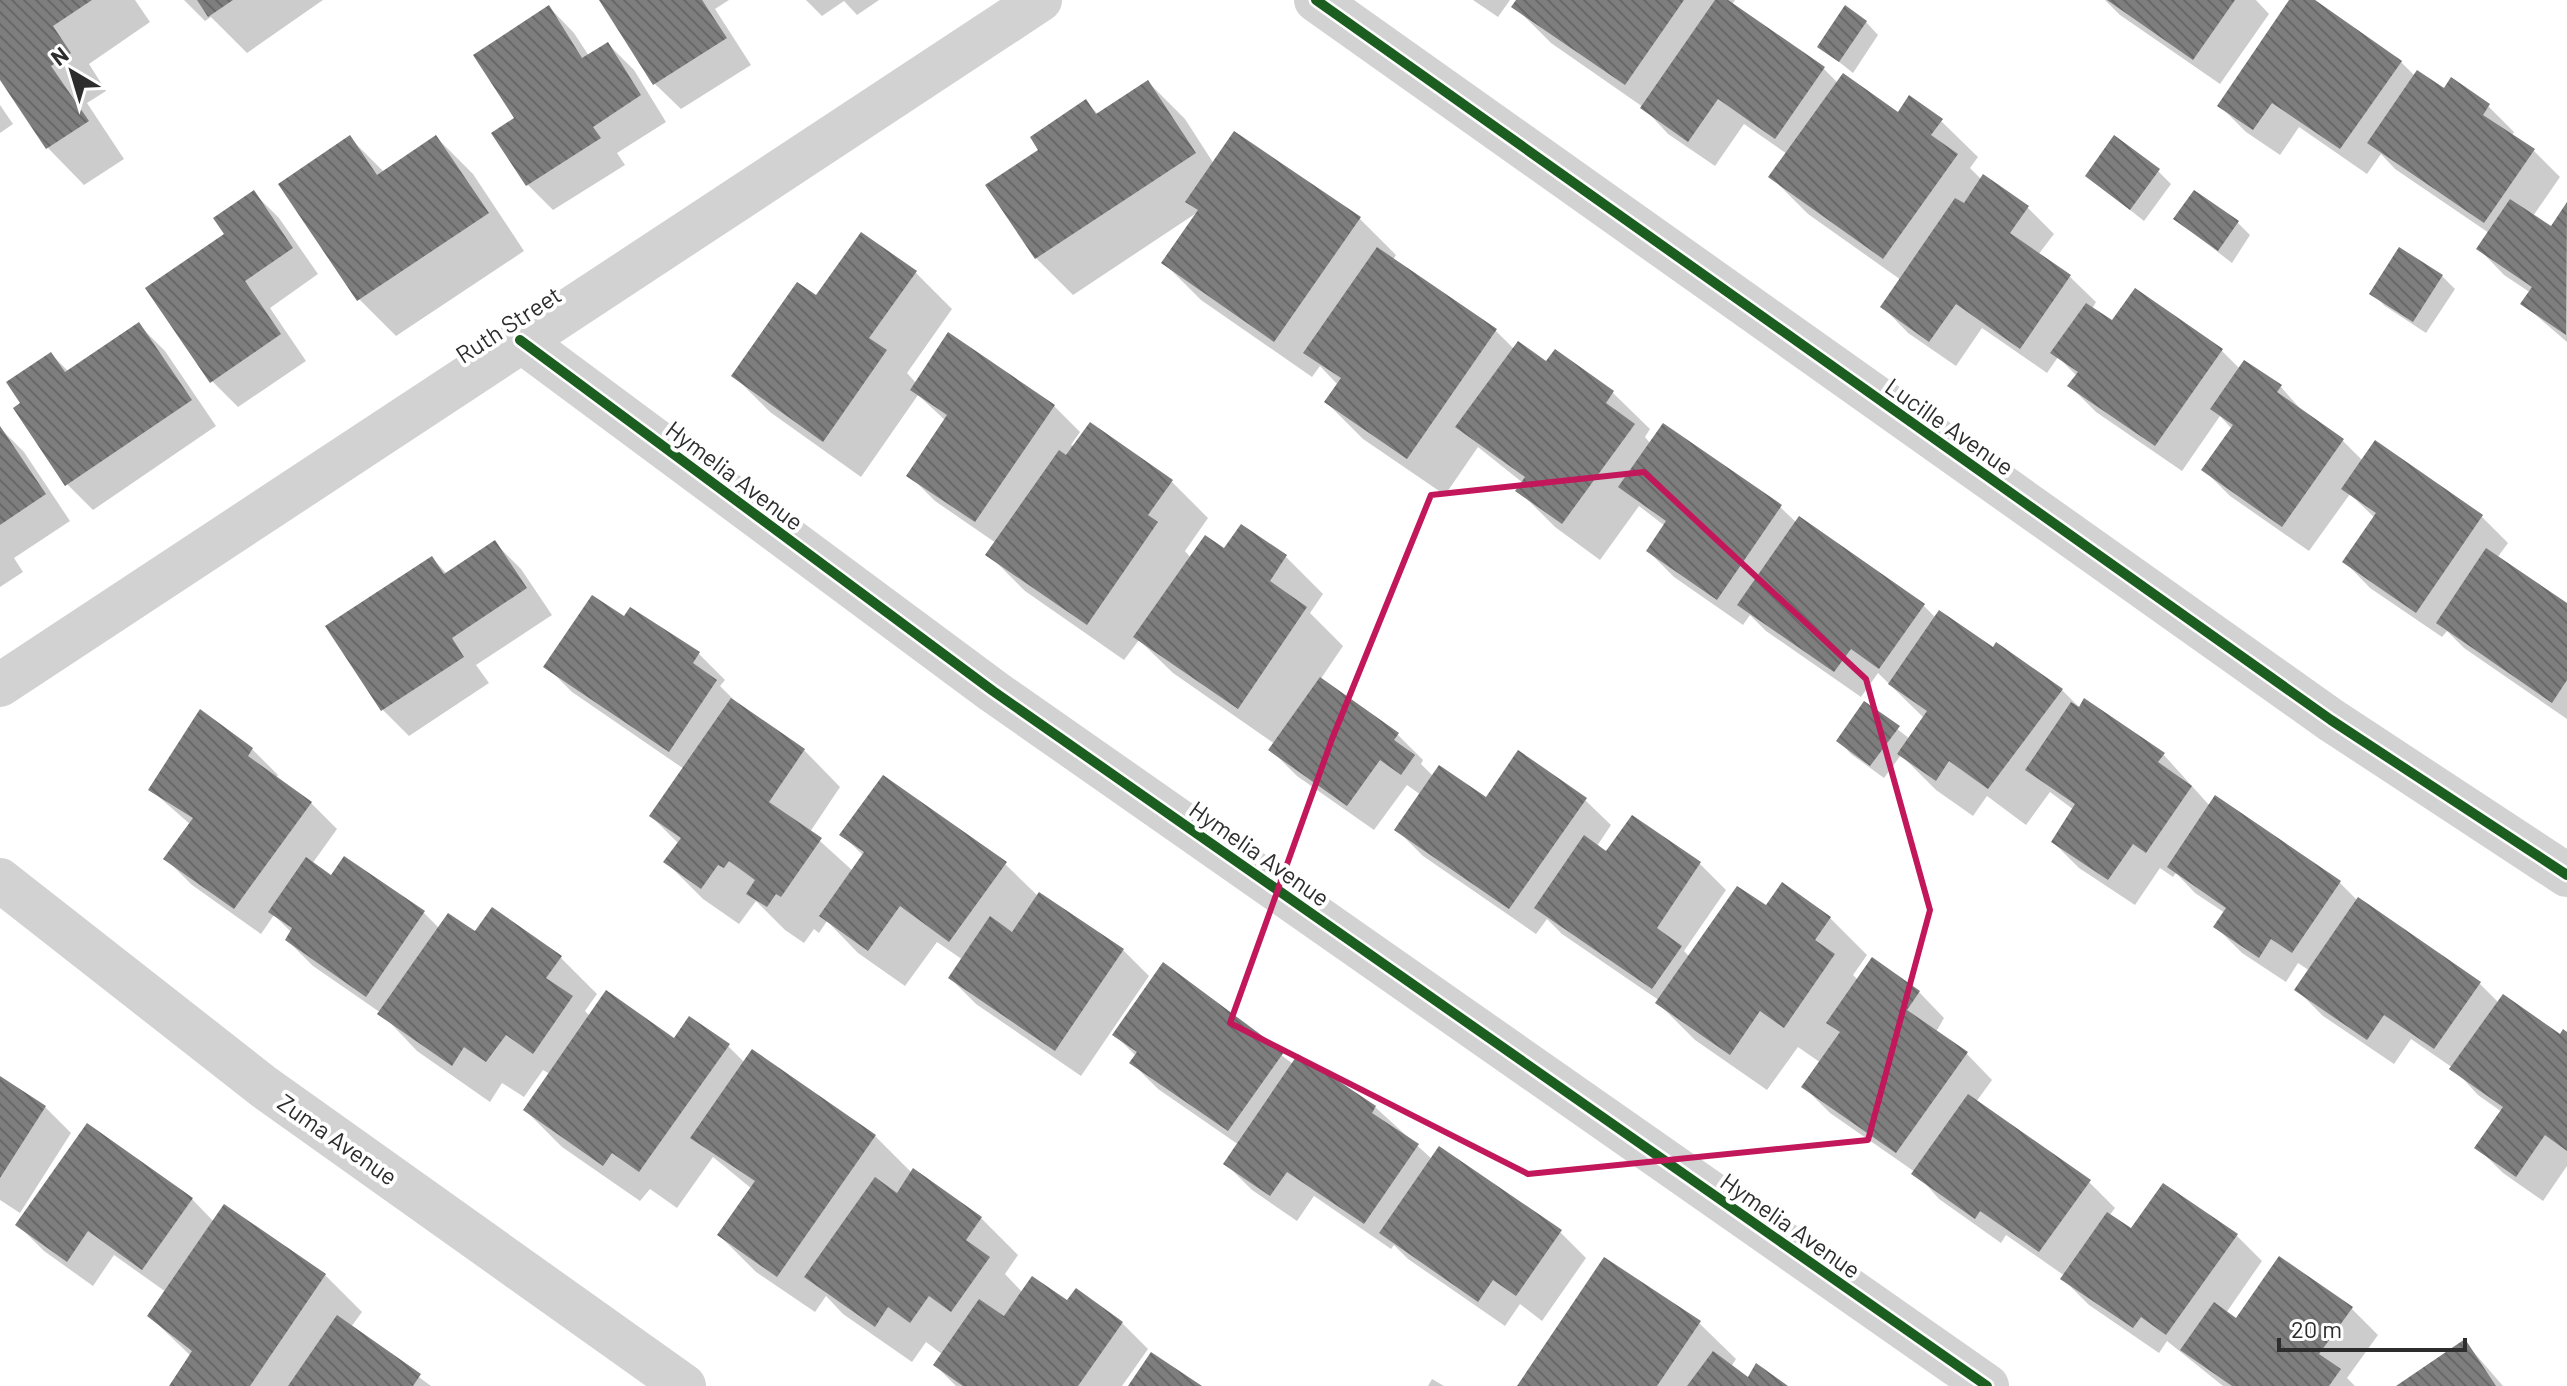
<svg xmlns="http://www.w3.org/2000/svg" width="2567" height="1386" viewBox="0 0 2567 1386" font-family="Barlow,sans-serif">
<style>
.shadow{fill:#0003}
.building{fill:url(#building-back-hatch)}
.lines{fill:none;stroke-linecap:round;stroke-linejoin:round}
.minor{stroke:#d2d2d2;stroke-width:44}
.cycleway-casing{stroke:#fff;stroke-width:15}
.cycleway{stroke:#1b5e20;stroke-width:10}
.marked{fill:none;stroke:#c2185b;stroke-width:6;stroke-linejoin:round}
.labels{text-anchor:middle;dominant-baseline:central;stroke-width:8;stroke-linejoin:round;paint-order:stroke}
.street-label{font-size:24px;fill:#2d2d2d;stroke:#fff}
</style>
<defs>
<pattern id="building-back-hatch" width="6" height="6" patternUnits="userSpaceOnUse" patternTransform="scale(2)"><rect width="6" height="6" fill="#7e7e7e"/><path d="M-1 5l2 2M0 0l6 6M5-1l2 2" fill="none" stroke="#686868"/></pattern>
</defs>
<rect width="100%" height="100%" fill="#fff"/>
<path class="shadow" d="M 0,0 L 135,0 L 150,22 L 89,64 L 106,91 L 87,103 L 124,159 L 84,185 L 48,148 L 0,77 Z
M 184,0 L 323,0 L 247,53 L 211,17 L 205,21 Z
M 601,0 L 729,0 L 715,9 L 751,65 L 681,109 L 655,84 Z
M 806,0 L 879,0 L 857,15 L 844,1 L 822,16 Z
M 1473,0 L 1510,0 L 1498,17 Z
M 1519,0 L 1735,0 L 1732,5 L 1823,68 L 1838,83 L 1898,115 L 1941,121 L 1978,157 L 1970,168 L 1982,180 L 1984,177 L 2028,208 L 2054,234 L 2038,255 L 2070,277 L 2096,302 L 2092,309 L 2112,323 L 2222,351 L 2240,369 L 2281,387 L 2305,414 L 2343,441 L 2363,461 L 2376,442 L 2482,517 L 2508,543 L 2497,558 L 2567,606 L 2567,719 L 2464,648 L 2447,631 L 2442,637 L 2370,588 L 2345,562 L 2375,518 L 2350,494 L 2309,551 L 2230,496 L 2204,470 L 2232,429 L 2220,416 L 2182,471 L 2096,412 L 2070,386 L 2077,376 L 2058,357 L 2047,373 L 1982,328 L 1956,366 L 1908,333 L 1883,307 L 1901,280 L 1808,214 L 1771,177 L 1787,154 L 1744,124 L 1715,166 L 1668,134 L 1643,107 L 1551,43 L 1514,6 Z
M 2105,0 L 2256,0 L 2269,14 L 2220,84 L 2120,15 Z
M 2291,0 L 2312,0 L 2401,62 L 2415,76 L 2488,106 L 2514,132 L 2512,136 L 2534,151 L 2560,177 L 2533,216 L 2551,229 L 2567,206 L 2567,342 L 2523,304 L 2531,293 L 2504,275 L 2479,249 L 2489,233 L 2395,169 L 2381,154 L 2367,174 L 2299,127 L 2280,155 L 2246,132 L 2220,106 Z
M 549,7 L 574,33 L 589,56 L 608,44 L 634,70 L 666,122 L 617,153 L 625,165 L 553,210 L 527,184 L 517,119 Z
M 1866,22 L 1878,35 L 1853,73 L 1819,46 Z
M 1148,82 L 1185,119 L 1214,164 L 1359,218 L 1396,255 L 1393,260 L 1496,331 L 1514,349 L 1546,364 L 1556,351 L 1613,393 L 1650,429 L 1645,437 L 1651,444 L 1780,507 L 1797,523 L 1924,606 L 1936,618 L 2062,690 L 2080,708 L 2163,754 L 2210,806 L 2339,882 L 2358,901 L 2480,984 L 2499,1003 L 2560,1037 L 2567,1034 L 2567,1166 L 2543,1201 L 2503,1173 L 2477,1147 L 2502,1112 L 2478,1095 L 2453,1068 L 2411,1039 L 2394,1064 L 2323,1016 L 2297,990 L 2310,971 L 2298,963 L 2286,982 L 2242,953 L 2216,927 L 2225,913 L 2195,893 L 2176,873 L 2173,877 L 2160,868 L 2135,905 L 2079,868 L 2053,842 L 2074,810 L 2050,792 L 2026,825 L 1987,796 L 1973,816 L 1936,790 L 1901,755 L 1884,778 L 1851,754 L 1839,741 L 1865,704 L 1910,739 L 1924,718 L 1878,673 L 1861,697 L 1766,631 L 1750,615 L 1743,625 L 1674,577 L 1648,551 L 1665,526 L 1639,506 L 1600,560 L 1555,527 L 1518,490 L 1523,483 L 1478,447 L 1445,495 L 1363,439 L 1326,402 L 1338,385 L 1320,366 L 1312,377 L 1201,300 L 1164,263 L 1198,212 L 1073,295 L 1036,258 L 1040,151 L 1086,102 L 1099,115 Z
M 0,105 L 13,124 L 0,133 Z
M 436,137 L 473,174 L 524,251 L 396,336 L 359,299 L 350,138 L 385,173 Z
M 2158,171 L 2171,184 L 2144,221 L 2087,176 Z
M 253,192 L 279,218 L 318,274 L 270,308 L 306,361 L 238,407 L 212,381 L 226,235 Z
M 2175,219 L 2237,222 L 2250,235 L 2232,263 Z
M 915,272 L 952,309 L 907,373 L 916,383 L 1054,406 L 1080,432 L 1071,445 L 1171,481 L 1208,518 L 1185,551 L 1191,558 L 1224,551 L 1242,527 L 1286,557 L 1323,594 L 1310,613 L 1343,646 L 1320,680 L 1397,734 L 1423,760 L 1421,764 L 1433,776 L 1487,800 L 1585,800 L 1611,825 L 1597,846 L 1607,853 L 1632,818 L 1700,864 L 1726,890 L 1684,951 L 1690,957 L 1766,908 L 1782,885 L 1830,918 L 1867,955 L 1853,975 L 1858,980 L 1919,992 L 1944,1018 L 1936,1032 L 1967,1054 L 1992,1080 L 1976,1102 L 2089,1182 L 2115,1208 L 2109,1216 L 2132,1231 L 2236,1235 L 2262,1261 L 2226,1313 L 2237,1320 L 2279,1259 L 2352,1309 L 2378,1335 L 2347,1378 L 2355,1386 L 2223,1386 L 2167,1341 L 2159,1353 L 2089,1305 L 2063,1279 L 2065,1276 L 2006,1235 L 2001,1243 L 1939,1199 L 1915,1172 L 1830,1113 L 1804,1087 L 1821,1063 L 1798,1047 L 1767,1090 L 1695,1040 L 1658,1003 L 1660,1001 L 1562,934 L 1547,919 L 1536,934 L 1423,856 L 1397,830 L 1421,795 L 1407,785 L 1374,830 L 1297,776 L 1271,750 L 1275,744 L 1173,673 L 1139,640 L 1124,660 L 1025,591 L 988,554 L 996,543 L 935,501 L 909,475 L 946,421 L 918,395 L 861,477 L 770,412 L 733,375 L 817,297 Z
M 2442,276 L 2455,289 L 2426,333 L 2385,306 L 2372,293 Z
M 139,325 L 165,351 L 216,426 L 93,510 L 67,484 L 22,403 L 51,354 L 69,372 Z
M 0,428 L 24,452 L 70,521 L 14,558 L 23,572 L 0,587 Z
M 495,543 L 521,569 L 552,615 L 476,665 L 489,683 L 409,736 L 383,710 L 328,627 L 432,558 L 447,574 Z
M 625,619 L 699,654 L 725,680 L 720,686 L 742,708 L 804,750 L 840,787 L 810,832 L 853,871 L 864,856 L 842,835 L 1005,864 L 1038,896 L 1123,950 L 1149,976 L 1081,1076 L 976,1004 L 950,978 L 963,960 L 937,942 L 905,986 L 858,953 L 827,921 L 819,933 L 814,929 L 804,943 L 785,930 L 756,901 L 739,924 L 703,899 L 666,862 L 679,844 L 651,816 L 684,769 L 572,692 L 546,666 Z
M 252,749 L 278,775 L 276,778 L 311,803 L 337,829 L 312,864 L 331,877 L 345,859 L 424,913 L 440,929 L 475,934 L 560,957 L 597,994 L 585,1011 L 590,1016 L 675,1041 L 728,1046 L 745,1063 L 875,1136 L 912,1173 L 981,1218 L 1018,1255 L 1005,1274 L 1023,1293 L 1067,1303 L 1122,1323 L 1148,1349 L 1122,1386 L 956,1386 L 935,1365 L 942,1354 L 926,1342 L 912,1362 L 843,1314 L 826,1296 L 815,1312 L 756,1272 L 719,1235 L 752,1189 L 713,1157 L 677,1208 L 650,1189 L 640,1201 L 562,1147 L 525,1110 L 550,1074 L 543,1070 L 524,1097 L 502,1083 L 490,1102 L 417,1051 L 381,1013 L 313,966 L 287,940 L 292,933 L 274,915 L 261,934 L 192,885 L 166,859 L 191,825 L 151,790 Z
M 1164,965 L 1293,1064 L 1375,1107 L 1433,1160 L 1560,1232 L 1586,1258 L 1542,1321 L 1520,1304 L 1505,1326 L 1408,1259 L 1394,1245 L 1391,1249 L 1314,1196 L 1297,1221 L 1252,1190 L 1226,1164 L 1239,1145 L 1158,1089 L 1132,1063 L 1136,1056 L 1115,1035 Z
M 0,1078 L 45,1107 L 71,1133 L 20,1213 L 0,1200 Z
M 88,1126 L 192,1199 L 214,1222 L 325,1275 L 362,1312 L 351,1327 L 431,1386 L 171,1386 L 191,1356 L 149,1316 L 166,1292 L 114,1255 L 93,1286 L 44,1251 L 18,1225 Z
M 1699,1323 L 1736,1359 L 1731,1367 L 1748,1380 L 1784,1386 L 1520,1386 Z
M 2465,1342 L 2503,1386 L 2400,1386 Z
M 1432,1379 L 1444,1386 L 1428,1386 Z"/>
<path class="building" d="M 0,0 L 92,0 L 53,26 L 71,53 L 51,66 L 89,121 L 46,149 L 0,80 Z
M 197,0 L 233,0 L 208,17 Z
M 599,0 L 702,0 L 727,38 L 653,85 Z
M 1516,0 L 1684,0 L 1625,85 L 1511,7 Z
M 1715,0 L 1728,0 L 1825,67 L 1775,139 L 1718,99 L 1688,142 L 1640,108 Z
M 2107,0 L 2235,0 L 2193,60 Z
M 2289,0 L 2315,0 L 2402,61 L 2340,149 L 2272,103 L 2253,130 L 2217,106 Z
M 549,5 L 582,58 L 608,42 L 641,95 L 593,127 L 601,138 L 526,186 L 491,133 L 514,118 L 473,55 Z
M 1845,5 L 1867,21 L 1839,62 L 1817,47 Z
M 2417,70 L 2444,88 L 2451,77 L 2490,104 L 2483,115 L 2535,149 L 2484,223 L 2367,143 Z
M 1843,73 L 1898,112 L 1909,95 L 1943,119 L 1931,135 L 1958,154 L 1883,259 L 1768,177 Z
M 1148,80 L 1196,153 L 1035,259 L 985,185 L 1038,150 L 1030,137 L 1086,99 L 1096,114 Z
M 1234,131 L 1361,217 L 1274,342 L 1161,263 L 1198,210 L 1185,202 Z
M 350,135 L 377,175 L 436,135 L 489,213 L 357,301 L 278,184 Z
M 2114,135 L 2160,169 L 2130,210 L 2085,176 Z
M 1983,174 L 2029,206 L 2010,233 L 2071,275 L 2020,349 L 1956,304 L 1929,342 L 1880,307 L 1955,198 L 1964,203 Z
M 254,190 L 293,248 L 245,281 L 281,334 L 210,383 L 145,288 L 224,234 L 213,218 Z
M 2194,190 L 2239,221 L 2218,251 L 2173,219 Z
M 2510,199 L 2551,226 L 2567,202 L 2566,335 L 2520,304 L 2532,287 L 2476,249 Z
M 861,232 L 917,271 L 869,338 L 887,350 L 823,442 L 731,376 L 797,282 L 816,295 Z
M 1377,247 L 1497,329 L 1407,459 L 1324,402 L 1341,378 L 1303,353 Z
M 2399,247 L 2443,275 L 2413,322 L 2369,294 Z
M 2135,288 L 2223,349 L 2155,446 L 2067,386 L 2078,372 L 2050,353 L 2086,303 L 2112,320 Z
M 139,322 L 192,400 L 65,486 L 13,408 L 20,403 L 6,382 L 51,352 L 65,372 Z
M 948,332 L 1055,405 L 975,522 L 906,476 L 947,415 L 910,390 Z
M 1518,341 L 1546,361 L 1555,349 L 1614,391 L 1606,403 L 1635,424 L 1562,524 L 1515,491 L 1525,477 L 1455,427 Z
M 2244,360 L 2282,385 L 2277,392 L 2344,439 L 2282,527 L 2201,470 L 2233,425 L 2210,409 Z
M 1090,422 L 1173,480 L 1148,515 L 1158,522 L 1087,625 L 985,555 L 1059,450 L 1066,455 Z
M 1663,423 L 1782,505 L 1717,600 L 1646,551 L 1666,521 L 1618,487 Z
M 0,426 L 46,494 L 0,525 Z
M 2375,440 L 2483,515 L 2416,613 L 2342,562 L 2376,513 L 2341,489 Z
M 1799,516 L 1925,604 L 1879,669 L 1851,649 L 1834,672 L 1737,605 Z
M 1241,524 L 1287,555 L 1270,581 L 1307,607 L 1238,709 L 1133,637 L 1205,535 L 1224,548 Z
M 495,540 L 527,588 L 452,638 L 464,657 L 381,711 L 325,626 L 432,556 L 444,574 Z
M 2486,548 L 2567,603 L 2567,680 L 2552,703 L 2436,623 Z
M 592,595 L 624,616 L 630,607 L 700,652 L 693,663 L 717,680 L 669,752 L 543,667 Z
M 1939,610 L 1993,647 L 1996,642 L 2063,689 L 1988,789 L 1949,761 L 1936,781 L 1897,754 L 1927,711 L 1888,684 Z
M 1320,677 L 1399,733 L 1394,740 L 1415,755 L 1401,775 L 1380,760 L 1347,806 L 1268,750 Z
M 731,698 L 805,749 L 769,802 L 822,838 L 781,897 L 776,894 L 767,907 L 746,894 L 755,880 L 729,861 L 724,868 L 718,865 L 701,889 L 663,862 L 681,838 L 649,816 Z
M 2084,698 L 2165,753 L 2158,762 L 2192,786 L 2146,853 L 2133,844 L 2108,880 L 2051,842 L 2075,804 L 2025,770 L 2071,702 L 2079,707 Z
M 1864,701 L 1900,726 L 1870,766 L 1836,741 Z
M 200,709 L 253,748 L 248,756 L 312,802 L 234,909 L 163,859 L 193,818 L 148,790 Z
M 1518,750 L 1587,798 L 1509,909 L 1394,830 L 1439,765 L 1486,797 Z
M 883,775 L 1007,862 L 949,942 L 900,906 L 868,951 L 819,916 L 864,852 L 839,835 Z
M 2215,795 L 2341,881 L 2292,953 L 2271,939 L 2259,958 L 2213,927 L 2226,908 L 2167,867 Z
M 1632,815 L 1701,862 L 1657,928 L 1682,946 L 1652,989 L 1534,908 L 1584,835 L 1606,851 Z
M 344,856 L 425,911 L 366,997 L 285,940 L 292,928 L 268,912 L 306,857 L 331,875 Z
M 1782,882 L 1831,917 L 1815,940 L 1835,954 L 1784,1028 L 1760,1011 L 1730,1055 L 1655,1003 L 1737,886 L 1766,905 Z
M 1039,892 L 1124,949 L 1055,1051 L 948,978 L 990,916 L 1012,932 Z
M 2358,897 L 2481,982 L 2434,1049 L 2384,1015 L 2367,1040 L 2294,990 Z
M 492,907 L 562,956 L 546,978 L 573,996 L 533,1054 L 506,1035 L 486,1062 L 464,1047 L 452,1066 L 377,1014 L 448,913 L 475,931 Z
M 1872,957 L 1920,991 L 1907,1010 L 1968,1052 L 1896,1153 L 1801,1087 L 1840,1032 L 1826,1023 Z
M 1163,962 L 1284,1052 L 1228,1131 L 1129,1063 L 1137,1052 L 1112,1035 Z
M 606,990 L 674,1038 L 689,1016 L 730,1044 L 639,1172 L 612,1153 L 603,1166 L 523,1110 Z
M 2503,994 L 2560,1034 L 2563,1029 L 2567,1032 L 2567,1151 L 2545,1135 L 2516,1177 L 2474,1148 L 2503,1107 L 2449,1069 Z
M 752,1049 L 876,1135 L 777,1277 L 717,1235 L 755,1181 L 690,1138 Z
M 1298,1054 L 1376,1106 L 1372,1113 L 1419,1144 L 1364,1224 L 1287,1172 L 1270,1196 L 1223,1164 Z
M 0,1076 L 46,1106 L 0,1178 Z
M 1968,1094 L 2091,1180 L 2039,1252 L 1980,1211 L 1975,1219 L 1911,1174 Z
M 87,1123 L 193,1198 L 142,1270 L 88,1231 L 67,1262 L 15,1225 Z
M 1439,1146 L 1562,1230 L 1516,1296 L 1493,1280 L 1478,1302 L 1379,1233 Z
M 913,1168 L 982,1217 L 966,1240 L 990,1257 L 951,1312 L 929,1296 L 910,1323 L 888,1307 L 875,1327 L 804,1277 L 875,1177 L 897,1193 Z
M 2163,1183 L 2238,1234 L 2166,1335 L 2141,1317 L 2133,1328 L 2060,1279 L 2107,1212 L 2131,1228 Z
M 224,1204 L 326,1274 L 250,1386 L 169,1386 L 192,1351 L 147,1316 Z
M 2279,1256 L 2353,1307 L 2319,1354 L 2341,1369 L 2329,1386 L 2232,1386 L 2180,1350 L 2214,1302 L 2236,1318 Z
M 1604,1257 L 1701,1321 L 1657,1386 L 1517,1386 Z
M 1032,1276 L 1067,1300 L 1076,1288 L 1123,1322 L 1078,1386 L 963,1386 L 933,1365 L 979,1299 L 1004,1316 Z
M 337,1315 L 421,1374 L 413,1386 L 288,1386 Z
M 2465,1339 L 2496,1386 L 2396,1386 Z
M 1713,1351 L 1748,1377 L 1756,1363 L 1788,1386 L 1687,1386 Z
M 1151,1352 L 1202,1386 L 1128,1386 Z"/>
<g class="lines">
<path class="minor" d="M 1316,0 L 2331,720 L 2567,875
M 520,340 L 993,691 L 1987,1386
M 0,685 L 1040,0
M 0,880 L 264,1087 L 684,1386"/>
<g class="cycleway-casing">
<path id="cycleway" d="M 1316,0 L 2331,720 L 2567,875
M 520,340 L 993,691 L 1987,1386"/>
</g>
<use href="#cycleway" class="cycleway"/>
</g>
<path class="marked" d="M 1644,472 L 1866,679 L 1930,910 L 1868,1140 L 1528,1174 L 1230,1023 L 1332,739 L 1431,495 Z"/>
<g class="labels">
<g class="street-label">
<text transform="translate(508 324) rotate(-33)">Ruth Street</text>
<text transform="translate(1950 426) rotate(35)">Lucille Avenue</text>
<text transform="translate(735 475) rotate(37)">Hymelia Avenue</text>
<text transform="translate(1260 853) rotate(35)">Hymelia Avenue</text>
<text transform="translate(338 1139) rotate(35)">Zuma Avenue</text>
<text transform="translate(1791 1225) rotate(35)">Hymelia Avenue</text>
</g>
</g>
<g transform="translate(72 72) rotate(322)" stroke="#ffffff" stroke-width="6" paint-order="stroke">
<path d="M0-6L14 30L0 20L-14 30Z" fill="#2d2d2d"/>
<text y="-12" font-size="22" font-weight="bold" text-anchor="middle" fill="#2d2d2d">N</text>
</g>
<path d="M2279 1338v12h186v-12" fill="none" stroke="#2d2d2d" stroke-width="4"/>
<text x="2291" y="1338" font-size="24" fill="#2d2d2d" stroke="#ffffff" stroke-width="6" paint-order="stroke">20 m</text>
</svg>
